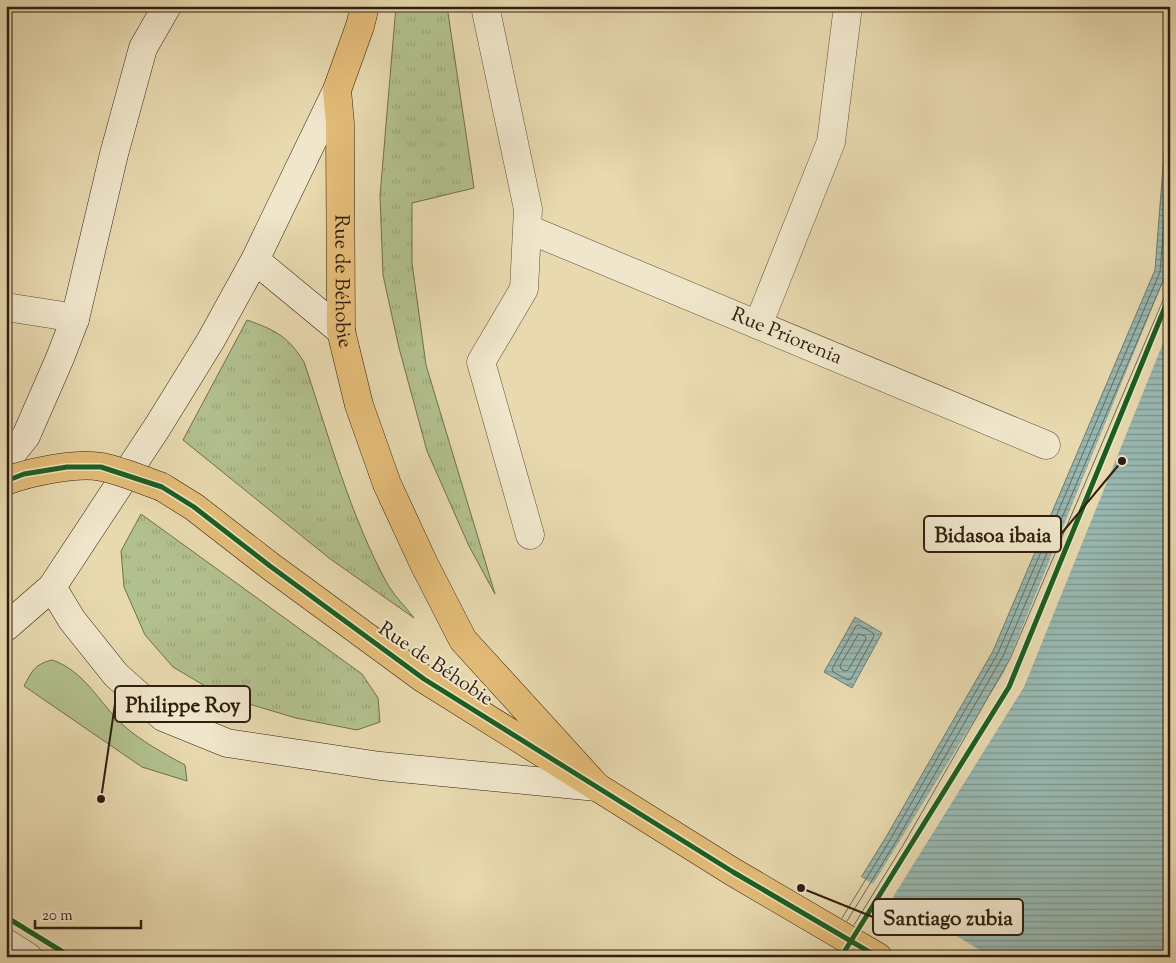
<svg xmlns="http://www.w3.org/2000/svg" width="1176" height="963" viewBox="0 0 1176 963" font-family="'Sorts Mill Goudy',serif">
<style>
.grass{fill:#b2c08e;stroke:#706f4e}
.park{fill:url(#park-tufts);stroke:#706f4e}
.water{fill:url(#water-rules);stroke:#6f7b70}
.pier{fill:#e8d9af}
.lines{fill:none;stroke-linecap:round;stroke-linejoin:round}
.shore{stroke:#646c60;stroke-width:1}
.minor-casing{stroke:#5d4d36;stroke-width:29}
.secondary-casing{stroke:#2f1e0e;stroke-width:29}
.primary-casing{stroke:#2f1e0e;stroke-width:29}
.minor{stroke:#f0e6cb;stroke-width:28}
.secondary{stroke:#f0e6cb;stroke-width:28}
.primary{stroke:#e4bc78;stroke-width:28}
.primary-bridge-casing{stroke:#2f1e0e;stroke-width:29;stroke-linecap:butt}
.primary-bridge{stroke:#e4bc78;stroke-width:28}
.cycleway-casing{stroke:#f0e6cb;stroke-width:8}
.cycleway{stroke:#1b5e20;stroke-width:5}
.labels{text-anchor:middle;dominant-baseline:central;stroke-width:4;stroke-linejoin:round;paint-order:stroke}
.street-label{font-size:20px;fill:#2f1e0e;stroke:#f0e6cb}
.leader{fill:none;stroke:#2f1e0e;stroke-width:2}
.callout-dot{fill:#2f1e0e;stroke:#f0e6cb;stroke-width:2}
.callout{fill:#f0e6cb;stroke:#2f1e0e;stroke-width:2}
.callout-label{font-size:21px;text-anchor:middle;font-weight:bold;fill:#2f1e0e}
</style>
<defs>
<pattern id="park-tufts" width="24" height="20" patternUnits="userSpaceOnUse" patternTransform="scale(1.25)"><rect width="24" height="20" fill="#b2c08e"/><path d="M3 7l-1-3M5 7V3M7 7l1-3M15 17l-1-3M17 17v-4M19 17l1-3" fill="none" stroke="#99a579"/></pattern>
<pattern id="water-rules" width="6" height="5" patternUnits="userSpaceOnUse" patternTransform="scale(1.25)"><rect width="6" height="5" fill="#99b9b2"/><path d="M0 2.5h6" fill="none" stroke="#7d968f"/></pattern>
</defs>
<rect width="100%" height="100%" fill="#e8d9af"/>
<filter id="stains"><feTurbulence type="fractalNoise" baseFrequency=".004" numOctaves="4"/><feColorMatrix values="0 0 0 0 .2 0 0 0 0 .09 0 0 0 0 .02 0 0 0 .5 -.17"/></filter>
<radialGradient id="worn" r=".72"><stop offset=".6" stop-color="#630" stop-opacity="0"/><stop offset="1" stop-color="#630" stop-opacity=".3"/></radialGradient>
<path class="grass" d="M 52,660 C 85,671 99,703 123,725 C 141,741 163,753 185,765 L 187,781 L 142,767 L 24,686 C 32,671 35,664 52,660 Z"/>
<path class="park" d="M 396,6 L 447,6 L 474,188 L 412,203 L 412,263 L 426,365 L 495,594 L 469,546 L 427,451 L 399,348 L 383,275 L 380,196 Z
M 247,320 C 275,330 288,336 304,362 C 329,436 350,516 388,585 C 395,597 406,607 414,618 L 329,558 L 183,440 Z
M 141,514 L 362,674 L 378,698 L 380,722 L 357,730 L 296,718 L 222,696 L 173,667 L 145,635 L 124,587 L 121,551 Z"/>
<path class="water" d="M 1170,77 L 1170,957 L 812,957 L 886,837 L 993,651 L 1155,270 Z
M 855,617 L 882,633 L 852,688 L 824,672 Z"/>
<path class="pier" d="M 1170,264 L 1170,326 L 1024,687 L 893,897 L 991,957 L 810,957 L 859,876 L 873,884 L 1004,672 Z"/>
<g class="lines">
<path class="shore" d="M 859,625 L 873,633 L 874,636 L 851,679 L 848,680 L 833,672 L 832,669 L 856,626 Z
M 859,634 L 865,636 L 866,639 L 848,670 L 845,671 L 841,669 L 840,666 Z
M 842,918 L 890,840 L 998,653 L 1160,272 L 1170,144
M 847,921 L 895,843 L 1003,656 L 1166,274 L 1170,228
M 854,925 L 902,847 L 1010,659 L 1170,284"/>
<g class="minor-casing">
<g id="minor">
<path d="M 485,6 L 528,209 L 524,289 L 481,362 L 530,535"/>
<path id="s1" d="M 528,229 L 1046,445"/>
<path d="M 6,307 L 57,315 L 75,319"/>
<path d="M 758,325 L 831,142 L 848,6"/>
<path d="M 6,943 L 28,957"/>
</g>
</g>
<g class="secondary-casing">
<path id="secondary" d="M 255,260 L 341,331
M 6,461 L 26,436 L 60,358 L 75,319 L 114,154 L 143,48 L 167,6
M 52,587 L 72,620 L 116,675 L 163,717 L 227,743 L 380,766 L 597,787
M 6,627 L 52,587 L 158,426 L 211,340 L 255,260 L 337,90"/>
</g>
<g class="primary-casing">
<g id="primary">
<path id="s2" d="M 365,6 L 360,26 L 337,90 L 340,123 L 341,331 L 359,405 L 387,484 L 424,564 L 463,640 L 597,787"/>
<path d="M 162,487 L 194,507 L 270,566 L 424,679 L 733,872 L 878,957"/>
</g>
</g>
<use href="#minor" class="minor"/>
<use href="#secondary" class="secondary"/>
<use href="#primary" class="primary"/>
<g class="primary-bridge-casing">
<path id="primary-bridge" d="M 6,481 C 30,472 77,462 102,467 C 122,471 142,480 162,487"/>
</g>
<use href="#primary-bridge" class="primary-bridge"/>
<g class="cycleway-casing">
<path id="cycleway" d="M 6,481 L 24,474 L 67,467 L 101,467 L 162,487 L 194,507 L 270,566 L 424,679 L 733,872 L 878,957
M 6,917 L 71,957
M 841,957 L 1009,687 L 1170,295"/>
</g>
<use href="#cycleway" class="cycleway"/>
</g>
<g class="labels">
<g class="street-label">
<text stroke="none"><textPath href="#s2" startOffset="280">Rue de Béhobie</textPath></text>
<text stroke="none"><textPath href="#s1" startOffset="280">Rue Priorenia</textPath></text>
<text transform="translate(435 665) rotate(34)">Rue de Béhobie</text>
</g>
</g>
<path class="leader" d="M1122 461L1061 534M101 799L115 704M801 888L873 917"/>
<g class="callout-dot">
<circle cx="1122" cy="461" r="5"/>
<circle cx="101" cy="799" r="5"/>
<circle cx="801" cy="888" r="5"/>
</g>
<g class="callout">
<rect x="924" y="516" width="137" height="36" rx="5"/>
<rect x="115" y="686" width="135" height="36" rx="5"/>
<rect x="873" y="899" width="150" height="36" rx="5"/>
</g>
<g class="callout-label">
<text x="993" y="542">Bidasoa ibaia</text>
<text x="183" y="712">Philippe Roy</text>
<text x="948" y="925">Santiago zubia</text>
</g>
<rect width="1176" height="963" fill="none" stroke="#e8d9af" stroke-width="25"/>
<rect x="8" y="8" width="1161" height="948" fill="none" stroke="#2f1e0e" stroke-width="2.5"/>
<rect x="12" y="12" width="1151" height="938" fill="none" stroke="#2f1e0e"/>
<path d="M35 920v8h106v-8" fill="none" stroke="#2f1e0e" stroke-width="2.5"/>
<text x="42" y="920" font-size="15" fill="#2f1e0e" stroke="#f0e6cb" stroke-width="4" paint-order="stroke">20 m</text>
<rect width="100%" height="100%" filter="url(#stains)"/>
<rect width="100%" height="100%" fill="url(#worn)"/>
</svg>
